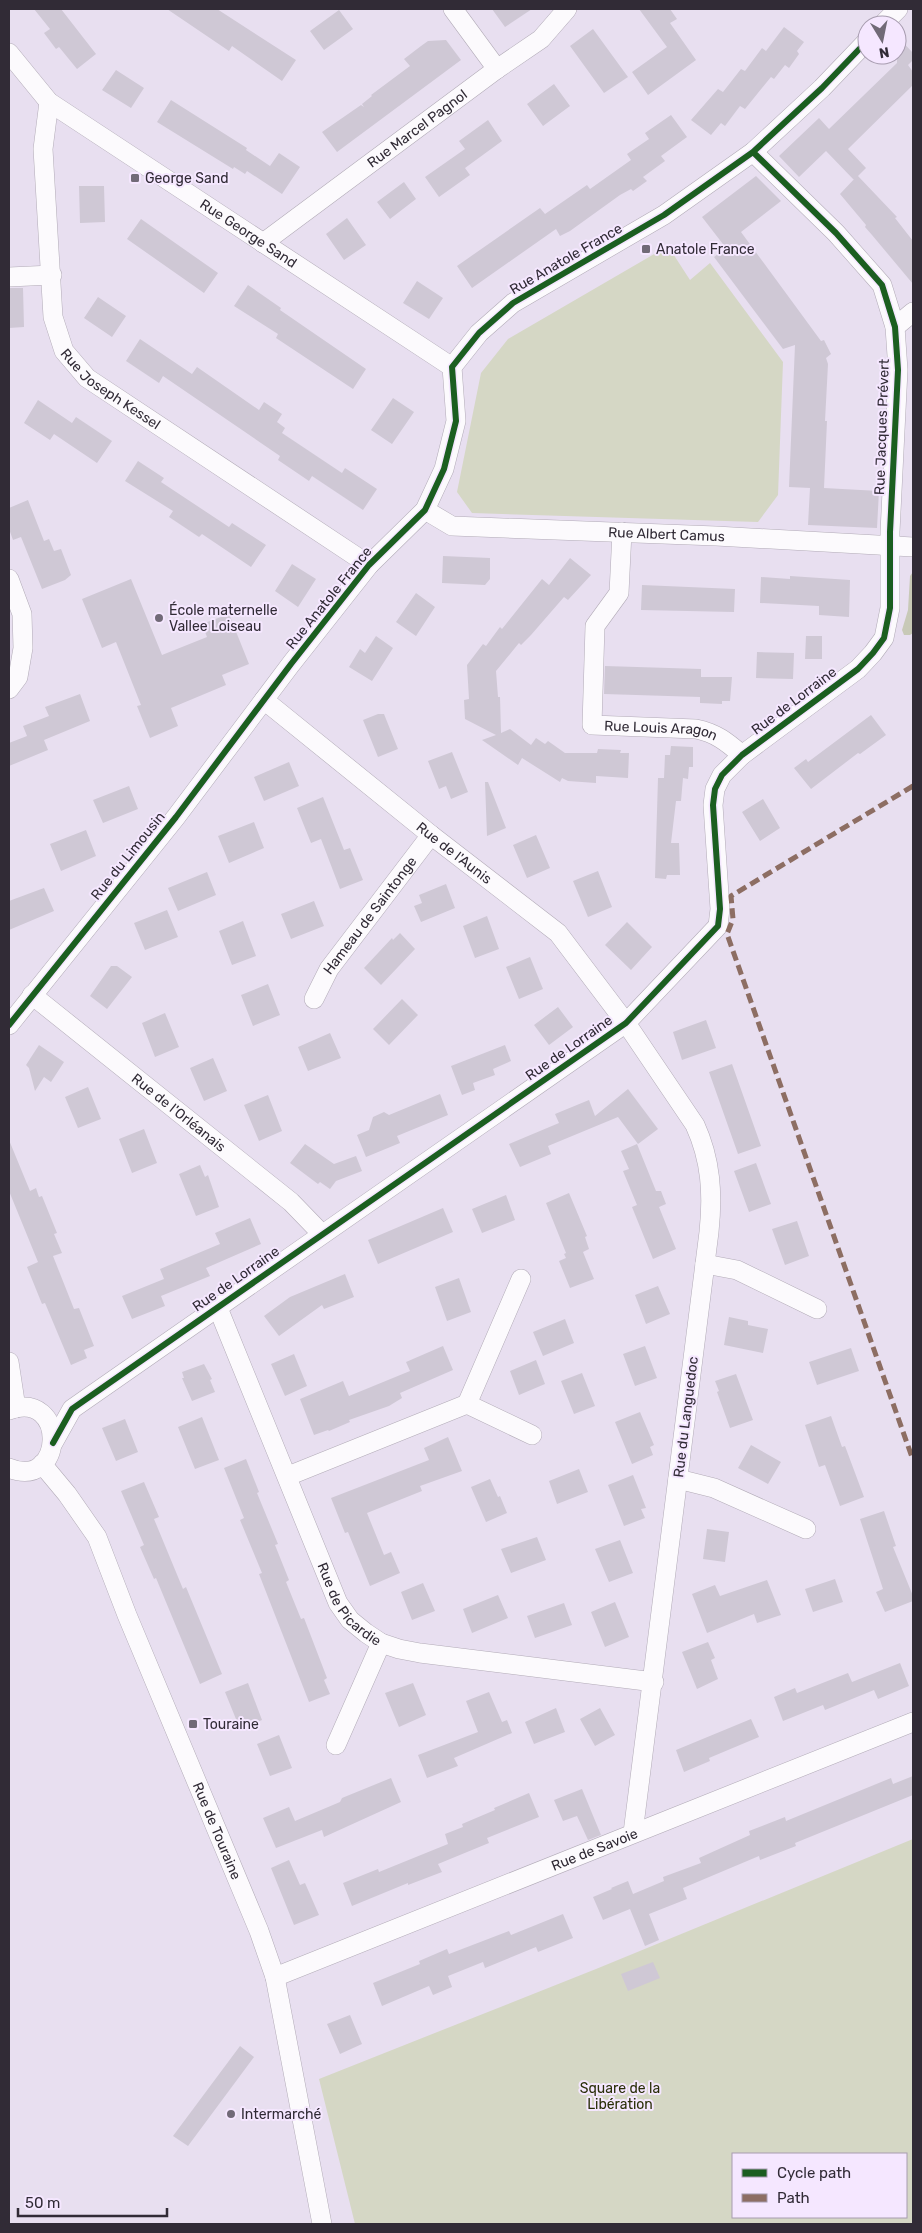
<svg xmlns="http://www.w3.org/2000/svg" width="922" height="2233" viewBox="0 0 922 2233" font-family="Rubik,sans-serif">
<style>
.green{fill:#d5d7c5;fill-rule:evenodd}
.forest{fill:#c8c9b7}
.building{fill:#cfc8d5}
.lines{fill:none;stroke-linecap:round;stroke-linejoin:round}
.minor-casing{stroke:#b2abb7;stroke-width:20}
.minor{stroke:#fcfafd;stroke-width:19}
.quiet{stroke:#8d6e63;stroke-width:5;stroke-dasharray:10 5;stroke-linecap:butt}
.cycleway-casing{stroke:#f5e7ff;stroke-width:9}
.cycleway{stroke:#1b5e20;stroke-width:6}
.poi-dot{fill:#716a77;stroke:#f5e7ff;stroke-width:2}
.labels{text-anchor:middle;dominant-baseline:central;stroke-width:4;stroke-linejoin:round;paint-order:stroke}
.street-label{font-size:14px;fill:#312b36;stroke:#f5e7ff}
.poi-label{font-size:14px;fill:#312b36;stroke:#f5e7ff;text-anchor:start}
.park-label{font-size:14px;fill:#292e08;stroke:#f5e7ff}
</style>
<rect width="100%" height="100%" fill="#e8dff0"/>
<path class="green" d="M 668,246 L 690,280 L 710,263 L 783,362 L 778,495 L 758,522 L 472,513 L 457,492 L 481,373 L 508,339 Z
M 913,1839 L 913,2223 L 904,2224 L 355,2224 L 319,2079 L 596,1969 ZM 733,2154 L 906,2154 L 906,2217 L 733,2217 Z"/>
<path class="forest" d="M 913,572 L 913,633 L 910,635 L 904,635 L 902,630 L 908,610 L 910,576 Z"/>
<path class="building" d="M 34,9 L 61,9 L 96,54 L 77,69 L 59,47 L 56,49 L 44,33 L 50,29 Z
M 167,9 L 217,9 L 296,60 L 282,81 L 232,46 L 229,51 Z
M 492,9 L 532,9 L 505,27 Z
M 639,9 L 670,9 L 677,19 L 670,23 L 696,60 L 648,95 L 632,72 L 667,47 Z
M 339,10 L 353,29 L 324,50 L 310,31 Z
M 784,27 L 804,42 L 797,51 L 799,54 L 789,68 L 785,65 L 774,79 L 771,77 L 745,109 L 740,106 L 725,126 L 721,123 L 711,135 L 691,120 L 718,89 L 723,92 L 741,69 L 745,71 L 762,48 L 766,51 Z
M 593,29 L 628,77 L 604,93 L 570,46 Z
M 897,36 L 913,53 L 913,60 L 908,65 L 913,72 L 913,85 L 848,149 L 866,168 L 858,176 L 897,217 L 895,218 L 913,241 L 913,284 L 872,235 L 865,227 L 866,225 L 840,194 L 857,176 L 854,180 L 826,151 L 799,177 L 779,156 L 819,118 L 829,129 L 897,63 Z
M 446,40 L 461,60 L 337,152 L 322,132 L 361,105 L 364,107 L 362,104 L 372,96 L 371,95 L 410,66 L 404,59 L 421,46 L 428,41 Z
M 116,70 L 144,88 L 131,108 L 102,90 Z
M 554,84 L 570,106 L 543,126 L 527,104 Z
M 171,100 L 247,148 L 246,150 L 270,166 L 279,153 L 300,167 L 282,194 L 247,171 L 245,174 L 234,167 L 233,169 L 157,122 Z
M 671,115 L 687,137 L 661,156 L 665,161 L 643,177 L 647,181 L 633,191 L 631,189 L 620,195 L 570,231 L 560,236 L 556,229 L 472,288 L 457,266 L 540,208 L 545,214 L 587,185 L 590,189 L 631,160 L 627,154 L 649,139 L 645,133 Z
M 488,120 L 502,141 L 465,168 L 470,175 L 439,197 L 425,177 L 465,149 L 459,141 Z
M 756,176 L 781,201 L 741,232 L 821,341 L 824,340 L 831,354 L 826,358 L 828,364 L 825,421 L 827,421 L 824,488 L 879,491 L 877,528 L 808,525 L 810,488 L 789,487 L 795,345 L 783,349 L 714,257 L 726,248 L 702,217 Z
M 404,182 L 416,199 L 390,219 L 377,202 Z
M 79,186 L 104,186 L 105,222 L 80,223 Z
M 347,218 L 366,245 L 344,260 L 326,234 Z
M 141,219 L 218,273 L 204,293 L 127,239 Z
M 417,281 L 443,298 L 429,319 L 403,303 Z
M 248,285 L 281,308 L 280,310 L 366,369 L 353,389 L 276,338 L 278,334 L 234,306 Z
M 9,288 L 23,288 L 24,327 L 9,328 Z
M 98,297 L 126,316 L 112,337 L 84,318 Z
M 140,339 L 192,374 L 197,367 L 259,410 L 264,402 L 282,414 L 277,422 L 285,428 L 282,433 L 342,473 L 345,468 L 377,489 L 363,510 L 312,476 L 309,481 L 278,460 L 280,456 L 163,376 L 159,383 L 126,361 Z
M 393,398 L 414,412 L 392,444 L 371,430 Z
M 38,400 L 72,423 L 76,417 L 112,441 L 97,463 L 54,434 L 50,440 L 24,423 Z
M 138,461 L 164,478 L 161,482 L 229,527 L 232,523 L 266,545 L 251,567 L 202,534 L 199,537 L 169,517 L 173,511 L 125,481 Z
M 28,500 L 44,541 L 49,539 L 54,551 L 61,549 L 71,575 L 65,580 L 42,589 L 21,537 L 13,540 L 9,529 L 9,508 Z
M 443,556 L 490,558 L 490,579 L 485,585 L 442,583 Z
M 570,558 L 591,575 L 568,600 L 564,597 L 531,635 L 521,645 L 519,643 L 496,671 L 498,697 L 500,697 L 501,733 L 510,729 L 531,745 L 536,738 L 545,744 L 548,741 L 565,753 L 597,753 L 598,749 L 621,750 L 620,753 L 629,753 L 628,778 L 596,776 L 596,783 L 568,781 L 562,778 L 560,782 L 522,758 L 518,765 L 482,740 L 496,735 L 465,719 L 464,700 L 469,699 L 467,665 L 483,644 L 486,646 L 500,627 L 502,629 L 542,579 L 549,585 Z
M 292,564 L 316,579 L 298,607 L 275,591 Z
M 790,576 L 850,580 L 849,617 L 819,615 L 819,606 L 760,603 L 761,577 L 790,579 Z
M 131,579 L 162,655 L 207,637 L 202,624 L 229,614 L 249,664 L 222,675 L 226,685 L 171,708 L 178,726 L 150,738 L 137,706 L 141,705 L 116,642 L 102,648 L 82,599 Z
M 642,585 L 735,589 L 734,612 L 641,610 Z
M 416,593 L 435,607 L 416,636 L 396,622 Z
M 376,636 L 393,648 L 372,681 L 349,667 L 360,649 L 365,653 Z
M 806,636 L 822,636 L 822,659 L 805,659 Z
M 757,652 L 794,653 L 793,679 L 756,678 Z
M 605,666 L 701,669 L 701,677 L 732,677 L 730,701 L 722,701 L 722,704 L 700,703 L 700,697 L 604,694 Z
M 80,694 L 90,721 L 44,740 L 48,750 L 9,766 L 9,743 L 27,736 L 23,726 L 49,716 L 45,707 Z
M 378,714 L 384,714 L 398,749 L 378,757 L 363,720 Z
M 871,715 L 886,735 L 860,754 L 858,753 L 811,789 L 794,768 L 806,759 L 808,762 Z
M 671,746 L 693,747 L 693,767 L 689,767 L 688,779 L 683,778 L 681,801 L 676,801 L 671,843 L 679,843 L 680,875 L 667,875 L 666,879 L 655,878 L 658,778 L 664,778 L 665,755 L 670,755 Z
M 452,752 L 468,792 L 451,799 L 446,786 L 439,789 L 428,761 Z
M 289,762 L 299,786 L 264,801 L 254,777 Z
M 485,782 L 488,782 L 506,828 L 487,836 Z
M 129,786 L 138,809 L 103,823 L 93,800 Z
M 323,797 L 344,850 L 350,848 L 363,880 L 340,889 L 321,839 L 311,843 L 297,808 Z
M 763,799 L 780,828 L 760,841 L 742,812 Z
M 254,822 L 264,848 L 229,863 L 218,836 Z
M 86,830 L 96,856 L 61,871 L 50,844 Z
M 536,835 L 550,868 L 527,878 L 513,845 Z
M 598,871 L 612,907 L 588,917 L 573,881 Z
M 207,872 L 216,895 L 178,911 L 168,888 Z
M 446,884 L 455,908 L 421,922 L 414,906 L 422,903 L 419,895 Z
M 44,888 L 54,911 L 9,930 L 9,901 Z
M 314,901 L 324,926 L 291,939 L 281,914 Z
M 167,910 L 178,937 L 145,950 L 134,923 Z
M 487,916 L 499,949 L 475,958 L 463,926 Z
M 243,921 L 256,956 L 232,965 L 219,931 Z
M 627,922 L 652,947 L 631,970 L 605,945 Z
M 400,933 L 415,949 L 381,985 L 364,968 L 392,938 L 393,940 Z
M 530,957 L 543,989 L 519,999 L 506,967 Z
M 111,966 L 117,966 L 132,977 L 107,1009 L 90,996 Z
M 268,984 L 280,1015 L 253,1026 L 241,995 Z
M 402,999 L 418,1015 L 389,1045 L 373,1029 Z
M 558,1007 L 573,1027 L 549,1045 L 534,1025 Z
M 165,1013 L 179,1047 L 155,1057 L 142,1023 Z
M 706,1020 L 716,1048 L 682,1060 L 673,1032 Z
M 330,1033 L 341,1058 L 308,1071 L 298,1047 Z
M 39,1045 L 64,1062 L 51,1082 L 44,1077 L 35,1091 L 29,1068 L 26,1065 Z
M 505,1045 L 511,1061 L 493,1069 L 495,1075 L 473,1083 L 475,1090 L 462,1095 L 451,1066 Z
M 213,1058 L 227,1091 L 204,1101 L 190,1068 Z
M 732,1064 L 761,1146 L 738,1154 L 709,1072 Z
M 88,1087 L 101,1119 L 78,1128 L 65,1097 Z
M 628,1089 L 658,1129 L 638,1144 L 618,1117 L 548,1146 L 551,1154 L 520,1167 L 509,1144 L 559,1123 L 555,1114 L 589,1100 L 595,1116 Z
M 440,1094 L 448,1115 L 397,1136 L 400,1143 L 366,1157 L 357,1135 L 369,1130 L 373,1117 L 384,1112 L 389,1115 Z
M 268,1095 L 282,1131 L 259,1141 L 244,1105 Z
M 144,1129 L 157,1163 L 132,1173 L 119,1139 Z
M 9,1140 L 30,1191 L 36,1188 L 39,1197 L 42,1196 L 57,1233 L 54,1234 L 62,1253 L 53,1256 L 74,1309 L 79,1308 L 94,1346 L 84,1350 L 87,1358 L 71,1365 L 45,1303 L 42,1304 L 27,1267 L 38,1262 L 9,1191 Z
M 305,1144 L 334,1164 L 356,1156 L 362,1171 L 336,1181 L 330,1189 L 320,1182 L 318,1184 L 290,1163 Z
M 637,1144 L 656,1191 L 661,1191 L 666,1204 L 659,1207 L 676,1249 L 653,1259 L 632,1207 L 637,1205 L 623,1171 L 629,1169 L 621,1151 Z
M 756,1163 L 771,1204 L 749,1212 L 734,1171 Z
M 200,1165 L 205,1177 L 208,1175 L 219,1207 L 196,1216 L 179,1174 Z
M 569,1193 L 587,1236 L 585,1237 L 589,1249 L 583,1252 L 594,1279 L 570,1288 L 559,1261 L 566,1258 L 564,1254 L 566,1253 L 546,1203 Z
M 506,1195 L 515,1220 L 482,1233 L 472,1209 Z
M 443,1208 L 453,1232 L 378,1264 L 368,1240 Z
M 250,1218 L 261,1244 L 206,1268 L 210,1276 L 161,1296 L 165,1306 L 132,1319 L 122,1296 L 164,1279 L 160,1269 L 220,1244 L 215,1233 Z
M 797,1221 L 809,1256 L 785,1265 L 772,1229 Z
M 345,1274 L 354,1297 L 324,1309 L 322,1305 L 279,1336 L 264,1316 L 290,1297 Z
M 459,1278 L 471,1312 L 447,1321 L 435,1287 Z
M 658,1286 L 670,1314 L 646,1324 L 635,1295 Z
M 729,1317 L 748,1321 L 748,1325 L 768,1329 L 763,1353 L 724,1345 Z
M 565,1319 L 574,1343 L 543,1356 L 533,1332 Z
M 443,1346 L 453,1370 L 400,1393 L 402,1398 L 389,1406 L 349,1420 L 350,1422 L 329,1431 L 328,1430 L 314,1435 L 300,1399 L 343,1381 L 349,1396 L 410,1371 L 406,1362 Z
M 645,1346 L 657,1378 L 635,1386 L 623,1354 Z
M 851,1348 L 859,1371 L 817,1385 L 809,1362 Z
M 294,1354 L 307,1386 L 285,1396 L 271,1364 Z
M 536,1360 L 545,1384 L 519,1395 L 510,1371 Z
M 204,1364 L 212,1379 L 210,1380 L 215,1392 L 192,1401 L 182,1378 L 184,1378 L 182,1372 Z
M 582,1373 L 595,1406 L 574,1414 L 561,1381 Z
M 736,1374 L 753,1420 L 730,1428 L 717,1392 L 719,1391 L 715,1381 Z
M 640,1412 L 654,1445 L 650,1447 L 653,1455 L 632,1464 L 615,1422 Z
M 831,1416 L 842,1447 L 845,1446 L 864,1497 L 840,1506 L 825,1465 L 819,1467 L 805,1425 Z
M 202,1417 L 219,1460 L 195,1469 L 178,1427 Z
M 125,1419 L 138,1452 L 116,1461 L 102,1428 Z
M 448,1437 L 462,1471 L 420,1486 L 422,1491 L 367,1513 L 384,1555 L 391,1552 L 400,1573 L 370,1586 L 348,1532 L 345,1533 L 331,1498 L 429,1460 L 424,1448 Z
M 751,1445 L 781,1462 L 768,1484 L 738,1468 Z
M 246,1459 L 259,1492 L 257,1493 L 278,1544 L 275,1545 L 289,1580 L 286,1582 L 301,1619 L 304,1618 L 327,1678 L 324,1680 L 330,1694 L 309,1702 L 259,1574 L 262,1573 L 240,1520 L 244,1518 L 224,1468 Z
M 579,1469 L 588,1492 L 557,1504 L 549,1481 Z
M 633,1475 L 646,1508 L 641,1509 L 645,1518 L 624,1526 L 608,1485 Z
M 490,1479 L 498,1497 L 500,1496 L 507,1513 L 486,1522 L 471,1487 Z
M 144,1482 L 159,1517 L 154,1519 L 183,1589 L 186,1587 L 222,1674 L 200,1684 L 156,1578 L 154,1579 L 140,1547 L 144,1545 L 121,1491 Z
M 884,1511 L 896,1546 L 893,1547 L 913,1596 L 913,1601 L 885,1612 L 876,1592 L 883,1589 L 860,1519 Z
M 707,1529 L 729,1532 L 725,1562 L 703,1559 Z
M 537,1537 L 546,1560 L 511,1573 L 501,1549 Z
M 620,1540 L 633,1573 L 609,1582 L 595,1549 Z
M 835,1579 L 843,1602 L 813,1612 L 805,1589 Z
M 767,1580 L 781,1615 L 757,1623 L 754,1614 L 707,1633 L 692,1594 L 715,1585 L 720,1596 Z
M 423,1583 L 435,1611 L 412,1620 L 401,1592 Z
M 498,1595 L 508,1618 L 472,1633 L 463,1609 Z
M 615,1602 L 629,1637 L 605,1647 L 591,1612 Z
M 564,1603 L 572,1625 L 535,1638 L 527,1616 Z
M 708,1642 L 715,1658 L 711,1660 L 718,1679 L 697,1689 L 682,1652 Z
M 900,1663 L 909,1686 L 878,1699 L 874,1690 L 825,1710 L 823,1705 L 783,1721 L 774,1697 L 795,1688 L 797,1693 L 848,1673 L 852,1682 Z
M 248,1683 L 262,1720 L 240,1729 L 225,1692 Z
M 413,1683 L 426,1715 L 399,1727 L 385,1693 Z
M 489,1692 L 502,1722 L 507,1720 L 512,1733 L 454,1758 L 458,1766 L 427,1778 L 418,1755 L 478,1732 L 466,1701 Z
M 556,1708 L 565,1732 L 534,1744 L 525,1722 Z
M 600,1708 L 615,1735 L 595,1746 L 580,1719 Z
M 751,1719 L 759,1737 L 709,1758 L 710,1761 L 684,1772 L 676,1750 Z
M 279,1735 L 292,1768 L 270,1776 L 257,1744 Z
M 913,1776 L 913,1795 L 795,1843 L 796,1846 L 760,1860 L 759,1856 L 683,1888 L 687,1899 L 649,1914 L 659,1940 L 645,1946 L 630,1909 L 603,1920 L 593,1897 L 612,1889 L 611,1888 L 628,1881 L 633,1894 L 664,1881 L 663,1877 L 701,1863 L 699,1858 L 750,1835 L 749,1831 L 785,1817 L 786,1821 L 891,1778 L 893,1784 Z
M 391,1778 L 401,1802 L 324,1837 L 322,1830 L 276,1848 L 263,1818 L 289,1807 L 295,1821 L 340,1802 L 342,1798 Z
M 582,1789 L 601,1835 L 588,1840 L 577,1816 L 563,1821 L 554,1800 Z
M 529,1793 L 539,1817 L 487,1838 L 489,1843 L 438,1864 L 442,1872 L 408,1885 L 408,1883 L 352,1906 L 343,1883 L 378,1869 L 379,1872 L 448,1844 L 445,1834 L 463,1827 L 462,1824 L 495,1810 L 494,1808 Z
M 289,1860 L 300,1885 L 305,1883 L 319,1915 L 294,1925 L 271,1868 Z
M 563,1914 L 573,1938 L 538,1952 L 536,1947 L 485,1968 L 483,1962 L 448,1976 L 452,1987 L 433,1995 L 429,1986 L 382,2006 L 373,1983 L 420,1964 L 419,1961 L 447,1949 L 449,1954 L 509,1931 L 511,1935 Z
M 653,1962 L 660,1978 L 628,1991 L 621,1974 Z
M 350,2015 L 362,2044 L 340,2054 L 327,2024 Z
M 240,2046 L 254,2057 L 188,2146 L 173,2136 Z"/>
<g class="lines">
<g class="minor-casing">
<g id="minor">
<path d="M 453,9 L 497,69"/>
<path d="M 882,25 L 898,9"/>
<path id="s1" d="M 9,53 L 49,102 L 452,367"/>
<path id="s2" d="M 49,102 L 43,149 L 53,317 L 64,351 L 87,378 L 369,565"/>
<path id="s3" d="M 263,243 L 497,69 L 541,39 L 567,9"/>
<path d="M 9,277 L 52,275"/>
<path d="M 895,327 L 913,312"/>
<path id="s4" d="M 425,510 L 452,526 L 716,536 L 913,547"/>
<path id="s5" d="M 622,532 L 619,593 L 595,626 L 592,725 L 696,729 C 716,733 727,742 742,755"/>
<path d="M 9,579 L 22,614 L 23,648 L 18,677 L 9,689"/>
<path id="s6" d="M 264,700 L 431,835 L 558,933 L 626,1023 L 695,1125 C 711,1160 713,1194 709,1232 L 633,1833"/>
<path id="s7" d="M 32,995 L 291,1202 L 321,1233"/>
<path id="s8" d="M 314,999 L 329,969 L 431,835"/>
<path d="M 9,1025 L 176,817 L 291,664 L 369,565 L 425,510 L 444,469 L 456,421 L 452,367 L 479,333 L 513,303 L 664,215 L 753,152 L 822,88 L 867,41"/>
<path d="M 705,1264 L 737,1270 L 817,1309"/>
<path id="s9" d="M 218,1308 L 338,1603 L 350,1620 L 366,1633 L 381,1643 L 399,1649 L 420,1653 L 654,1682"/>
<path d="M 9,1362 L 16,1408"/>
<path d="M 467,1404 L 532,1435"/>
<path d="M 9,1410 C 68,1389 65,1491 9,1468"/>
<path d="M 53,1443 L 72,1409 L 82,1402 L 626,1023 L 718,926 L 720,909 L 713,805 L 715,789 L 722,775 L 742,755 L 858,669 L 873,653 L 884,638 L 890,608 L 890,532 L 898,370 L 895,327 L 882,285 L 836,233 L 753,152"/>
<path id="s10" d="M 42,1464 L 67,1494 L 97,1537 L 127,1615 L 259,1931 L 275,1977 L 322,2224"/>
<path d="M 288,1476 L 467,1404 L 521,1279"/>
<path d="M 678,1479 L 714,1488 L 806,1529"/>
<path d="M 336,1745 L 381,1643"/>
<path id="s11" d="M 275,1977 L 913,1722"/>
</g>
</g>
<use href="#minor" class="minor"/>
<path class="quiet" d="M 913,786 L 731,896 L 733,919 L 727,934 L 913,1460"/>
<g class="cycleway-casing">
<path id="cycleway" d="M 9,1025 L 176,817 L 291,664 L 369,565 L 425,510 L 444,469 L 456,421 L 452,367 L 479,333 L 513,303 L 664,215 L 753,152 L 822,88 L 867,41
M 53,1443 L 72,1409 L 82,1402 L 626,1023 L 718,926 L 720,909 L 713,805 L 715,789 L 722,775 L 742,755 L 858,669 L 873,653 L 884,638 L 890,608 L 890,532 L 898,370 L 895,327 L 882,285 L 836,233 L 753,152"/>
</g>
<use href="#cycleway" class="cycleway"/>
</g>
<g class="poi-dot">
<rect x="130" y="173" width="10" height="10" rx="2.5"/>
<rect x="641" y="244" width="10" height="10" rx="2.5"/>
<circle cx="159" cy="618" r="5"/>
<rect x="188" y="1719" width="10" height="10" rx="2.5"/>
<circle cx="231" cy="2114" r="5"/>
</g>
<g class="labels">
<g class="street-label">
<text stroke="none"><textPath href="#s3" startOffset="192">Rue Marcel Pagnol</textPath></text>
<text stroke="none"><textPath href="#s1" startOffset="302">Rue George Sand</textPath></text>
<text transform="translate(566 259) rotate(-30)">Rue Anatole France</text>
<text stroke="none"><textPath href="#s2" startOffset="312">Rue Joseph Kessel</textPath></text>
<text transform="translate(882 427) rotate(-88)">Rue Jacques Prévert</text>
<text stroke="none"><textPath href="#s4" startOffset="246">Rue Albert Camus</textPath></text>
<text transform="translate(329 598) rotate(-51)">Rue Anatole France</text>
<text transform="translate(794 701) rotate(-37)">Rue de Lorraine</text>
<text stroke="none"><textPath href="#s5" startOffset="270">Rue Louis Aragon</textPath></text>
<text stroke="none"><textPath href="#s6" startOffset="244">Rue de l'Aunis</textPath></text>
<text transform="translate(128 856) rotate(-51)">Rue du Limousin</text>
<text stroke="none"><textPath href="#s8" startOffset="101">Hameau de Saintonge</textPath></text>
<text transform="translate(569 1048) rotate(-35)">Rue de Lorraine</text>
<text stroke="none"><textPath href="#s7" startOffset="188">Rue de l'Orléanais</textPath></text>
<text transform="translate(236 1279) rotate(-35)">Rue de Lorraine</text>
<text transform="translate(686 1417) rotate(-83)">Rue du Languedoc</text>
<text stroke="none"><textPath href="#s9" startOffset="326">Rue de Picardie</textPath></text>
<text stroke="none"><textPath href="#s10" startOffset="409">Rue de Touraine</textPath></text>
<text stroke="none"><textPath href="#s11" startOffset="344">Rue de Savoie</textPath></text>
</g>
<g class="poi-label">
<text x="145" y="178">George Sand</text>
<text x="656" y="249">Anatole France</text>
<text x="169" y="610">École maternelle<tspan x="169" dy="16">Vallee Loiseau</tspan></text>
<text x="203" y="1724">Touraine</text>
<text x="241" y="2114">Intermarché</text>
</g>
<g class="park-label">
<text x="620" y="2088">Square de la<tspan x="620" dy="16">Libération</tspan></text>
</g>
</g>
<rect width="922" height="2233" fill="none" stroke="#312b36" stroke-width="20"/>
<rect x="732" y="2153" width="175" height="65" fill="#f5e7ff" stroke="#a79caf"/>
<rect x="742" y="2169" width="25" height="8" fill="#1b5e20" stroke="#a79caf"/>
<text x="777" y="2178" font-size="15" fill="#312b36">Cycle path</text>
<rect x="742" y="2194" width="25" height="8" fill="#8d6e63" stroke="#a79caf"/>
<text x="777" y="2203" font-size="15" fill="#312b36">Path</text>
<g transform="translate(882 40) rotate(170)"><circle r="24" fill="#f5e7ff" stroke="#a79caf"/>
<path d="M0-4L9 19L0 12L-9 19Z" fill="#716a77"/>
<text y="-8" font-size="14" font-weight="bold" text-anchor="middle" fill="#312b36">N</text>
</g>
<path d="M18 2208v8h149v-8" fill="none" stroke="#312b36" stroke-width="2.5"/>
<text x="25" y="2208" font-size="15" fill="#312b36" stroke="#f5e7ff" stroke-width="4" paint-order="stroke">50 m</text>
</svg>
